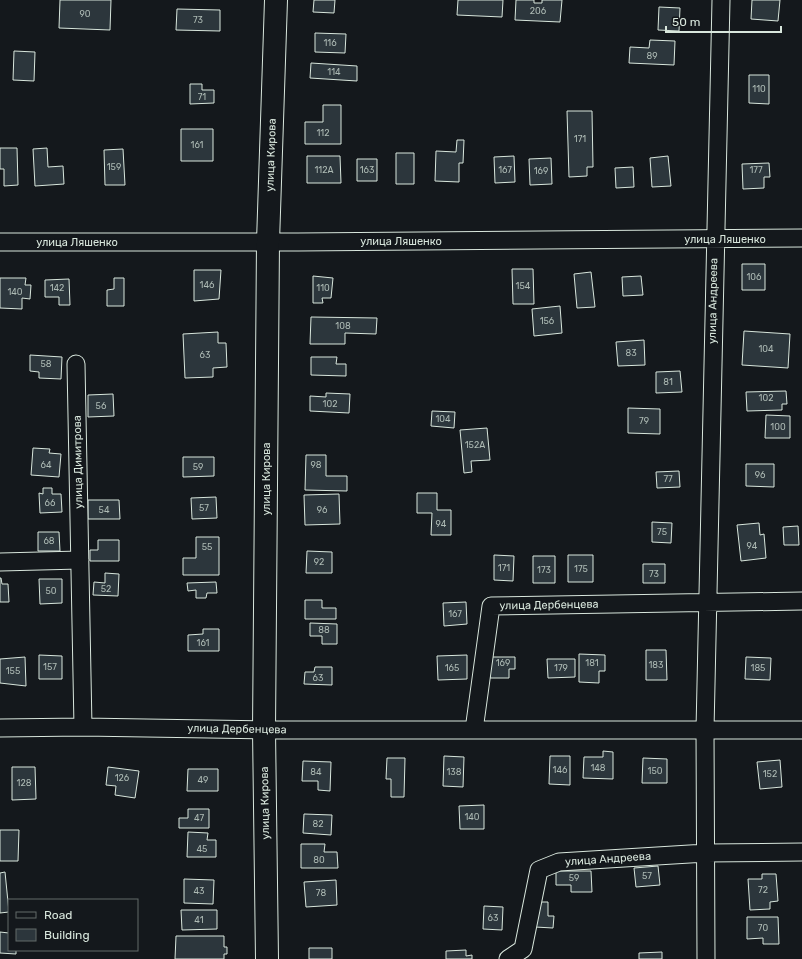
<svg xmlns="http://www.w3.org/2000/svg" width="802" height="959" viewBox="0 0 802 959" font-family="Rubik,sans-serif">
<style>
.building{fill:#2c363c;stroke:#d8e6dc}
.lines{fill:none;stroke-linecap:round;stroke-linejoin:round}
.minor-casing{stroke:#d8e6dc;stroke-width:19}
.major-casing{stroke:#d8e6dc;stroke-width:24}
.minor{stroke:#14181c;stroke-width:17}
.major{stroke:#14181c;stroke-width:22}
.labels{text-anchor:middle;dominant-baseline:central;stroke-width:3;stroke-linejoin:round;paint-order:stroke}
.number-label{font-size:9px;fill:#adbab4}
.street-label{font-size:11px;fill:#d8e6dc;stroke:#14181c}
</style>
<rect width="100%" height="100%" fill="#14181c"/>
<path class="building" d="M 60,0 L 111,0 L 110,30 L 59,28 Z
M 314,0 L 335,0 L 334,13 L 313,12 Z
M 458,0 L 503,0 L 502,17 L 457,15 Z
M 516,0 L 534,0 L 534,3 L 542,3 L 542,0 L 562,0 L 560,22 L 515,20 Z
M 752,0 L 780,0 L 778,21 L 751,19 Z
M 659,7 L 680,8 L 679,31 L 658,30 Z
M 177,9 L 220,10 L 220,31 L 176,30 Z
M 315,33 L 346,34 L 345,53 L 315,52 Z
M 650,40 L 675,41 L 674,65 L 629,63 L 630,47 L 649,48 Z
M 14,51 L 35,52 L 34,81 L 13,80 Z
M 311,63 L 357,66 L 357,81 L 310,78 Z
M 749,75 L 769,75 L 769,104 L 749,103 Z
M 190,84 L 202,84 L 202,90 L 214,90 L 214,103 L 190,104 Z
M 323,105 L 341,105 L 341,144 L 305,144 L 305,122 L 323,122 Z
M 567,111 L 592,111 L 593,167 L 587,167 L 587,176 L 569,177 Z
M 181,129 L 213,129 L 213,161 L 181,161 Z
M 457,140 L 464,140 L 463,163 L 459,163 L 459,182 L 435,181 L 436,151 L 456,152 Z
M 0,148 L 17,148 L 18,185 L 4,186 L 4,169 L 0,169 Z
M 47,148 L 48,167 L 63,166 L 64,184 L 35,186 L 33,149 Z
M 123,149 L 125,185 L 105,185 L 104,150 Z
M 396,153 L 414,153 L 414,184 L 396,184 Z
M 307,156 L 340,156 L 341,183 L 307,183 Z
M 514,156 L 515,182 L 495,183 L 494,157 Z
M 668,156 L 671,186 L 652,187 L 650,158 Z
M 551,158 L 552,184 L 530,185 L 529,159 Z
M 357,159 L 377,159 L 377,181 L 357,181 Z
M 769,163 L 770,177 L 764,177 L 764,188 L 743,189 L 742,164 Z
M 633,167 L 634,187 L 616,188 L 615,168 Z
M 742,264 L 765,264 L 765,290 L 742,290 Z
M 512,269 L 533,269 L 534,304 L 513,304 Z
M 194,270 L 221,270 L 219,299 L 194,301 Z
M 591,272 L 595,307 L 577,308 L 574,274 Z
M 313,276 L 333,278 L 331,298 L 322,298 L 323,303 L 313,303 Z
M 641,276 L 643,295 L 623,296 L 622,277 Z
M 0,278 L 26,278 L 25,285 L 31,285 L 30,299 L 22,298 L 22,309 L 0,308 Z
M 114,278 L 124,278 L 124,306 L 107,306 L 107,290 L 114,289 Z
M 69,279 L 70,305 L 59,305 L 59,297 L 45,297 L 45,280 Z
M 560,306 L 562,333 L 534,336 L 532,309 Z
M 311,317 L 377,318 L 376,334 L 345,333 L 345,344 L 310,344 Z
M 744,331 L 790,334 L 788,368 L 742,365 Z
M 218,332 L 218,343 L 226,343 L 227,367 L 213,368 L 213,377 L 185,378 L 183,334 Z
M 644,340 L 645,365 L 618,366 L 616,342 Z
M 30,355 L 62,357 L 61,379 L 39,378 L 39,372 L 30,371 Z
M 311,357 L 337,357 L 336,364 L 346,364 L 346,376 L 311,375 Z
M 680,371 L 682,392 L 656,393 L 656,372 Z
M 786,391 L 787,404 L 782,404 L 782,410 L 747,411 L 746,392 Z
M 326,393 L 350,394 L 349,413 L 310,411 L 310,396 L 326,397 Z
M 113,394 L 114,416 L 88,417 L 88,395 Z
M 628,408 L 660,409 L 660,434 L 628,433 Z
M 432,411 L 455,412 L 454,428 L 431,426 Z
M 766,415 L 790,416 L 790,438 L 765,438 Z
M 487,428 L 490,460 L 471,461 L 472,472 L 464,473 L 460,430 Z
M 33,448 L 50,449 L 49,453 L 61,454 L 59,477 L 31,475 Z
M 306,455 L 326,455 L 326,476 L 347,476 L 347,491 L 305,490 Z
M 183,457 L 214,457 L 214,476 L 183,477 Z
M 746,464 L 774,464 L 774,487 L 746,486 Z
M 679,471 L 680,487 L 657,488 L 656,472 Z
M 43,488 L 52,488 L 52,494 L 61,494 L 62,512 L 40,513 L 39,493 L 43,494 Z
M 417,493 L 437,493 L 437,510 L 451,510 L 451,535 L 431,535 L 432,513 L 417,513 Z
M 339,494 L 340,524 L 305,525 L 304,495 Z
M 216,497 L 217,518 L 192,519 L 191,498 Z
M 88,500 L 119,500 L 120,519 L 88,519 Z
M 652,522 L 672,523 L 671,543 L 652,542 Z
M 759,523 L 760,535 L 764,534 L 766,558 L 741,561 L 737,525 Z
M 798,526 L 799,545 L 784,545 L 783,527 Z
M 38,532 L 59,532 L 60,551 L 38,551 Z
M 196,537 L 219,537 L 219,575 L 183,575 L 183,558 L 196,558 Z
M 98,540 L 119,540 L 119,561 L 90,561 L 90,550 L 98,550 Z
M 307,551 L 332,552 L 332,573 L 306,573 Z
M 494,555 L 514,556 L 513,581 L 494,580 Z
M 568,555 L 593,555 L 593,582 L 568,582 Z
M 533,556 L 555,556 L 555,583 L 533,583 Z
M 643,564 L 665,564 L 665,583 L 643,583 Z
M 105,573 L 119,574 L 118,596 L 93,595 L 94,582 L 105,583 Z
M 0,578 L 1,578 L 2,584 L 8,584 L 9,602 L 0,602 Z
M 39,579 L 62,579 L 62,603 L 40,604 Z
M 216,582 L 217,593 L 207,593 L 206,598 L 196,598 L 196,590 L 188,591 L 187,583 Z
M 305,600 L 322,600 L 322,608 L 336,608 L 336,619 L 305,619 Z
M 466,602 L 467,624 L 444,626 L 443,603 Z
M 310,623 L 337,624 L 337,644 L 322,644 L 322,636 L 310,636 Z
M 203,629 L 219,629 L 219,651 L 188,651 L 188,635 L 203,634 Z
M 646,650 L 666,650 L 667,680 L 646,680 Z
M 579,654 L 605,655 L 605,671 L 599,671 L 599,683 L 579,682 Z
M 39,655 L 62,656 L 62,679 L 39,679 Z
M 467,655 L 467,679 L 438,680 L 437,656 Z
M 25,657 L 26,686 L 0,683 L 0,659 Z
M 491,657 L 515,657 L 515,669 L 509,669 L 509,678 L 490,678 Z
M 746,657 L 771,658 L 770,680 L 745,679 Z
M 547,659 L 575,659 L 575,677 L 548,678 Z
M 315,667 L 332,667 L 332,685 L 304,684 L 305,672 L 314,672 Z
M 603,751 L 613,752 L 613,779 L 583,778 L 584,757 L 603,757 Z
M 444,756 L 464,757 L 463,787 L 443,786 Z
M 550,756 L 570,756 L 570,785 L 549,784 Z
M 387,758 L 405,758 L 404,797 L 391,797 L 391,779 L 386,779 Z
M 643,758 L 667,759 L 667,783 L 642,783 Z
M 780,760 L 782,787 L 760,789 L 757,762 Z
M 303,761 L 331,762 L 330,791 L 318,790 L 318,781 L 302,781 Z
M 12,767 L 35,767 L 36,799 L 12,800 Z
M 108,767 L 139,771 L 135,798 L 115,795 L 116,786 L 106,785 Z
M 188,769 L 218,769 L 218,791 L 187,791 Z
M 484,805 L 484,829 L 460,829 L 459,806 Z
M 188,809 L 209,809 L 209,828 L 179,828 L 179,818 L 188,818 Z
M 304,814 L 332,815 L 331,835 L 303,833 Z
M 0,830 L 19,830 L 18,861 L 0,861 Z
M 188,832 L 208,833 L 207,840 L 216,840 L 216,857 L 187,857 Z
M 301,844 L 325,844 L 324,852 L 337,852 L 338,868 L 301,868 Z
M 658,866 L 660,885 L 636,887 L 634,868 Z
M 556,871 L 591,871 L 592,892 L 571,892 L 571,885 L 556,885 Z
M 5,872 L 9,912 L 0,913 L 0,873 Z
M 762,874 L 776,874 L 778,901 L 770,902 L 770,909 L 750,910 L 748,879 L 762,879 Z
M 184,879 L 214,880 L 213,904 L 184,903 Z
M 336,880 L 337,905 L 306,907 L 304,882 Z
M 536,902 L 548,902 L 548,916 L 554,916 L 553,928 L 535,927 Z
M 484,906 L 503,907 L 502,930 L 483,929 Z
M 181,910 L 217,910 L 217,929 L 182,930 Z
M 747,917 L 778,917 L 779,944 L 763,944 L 763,938 L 747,939 Z
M 0,932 L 9,933 L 9,950 L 16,950 L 16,954 L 0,953 Z
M 176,936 L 224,936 L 224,947 L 227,947 L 227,954 L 224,954 L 224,959 L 175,959 Z
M 309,948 L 332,948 L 332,959 L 309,959 Z
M 466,950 L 466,956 L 472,955 L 472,959 L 446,959 L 446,951 Z
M 662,952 L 662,959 L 639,959 L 639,953 Z"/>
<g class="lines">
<g class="minor-casing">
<path id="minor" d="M 0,242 L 298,242 L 802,238
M 76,364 L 83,727
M 0,562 L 80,560
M 0,728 L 83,727 L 264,730 L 802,730
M 474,730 L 491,606 L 802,601
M 508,959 L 523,949 L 539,870 L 559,862 L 706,853 L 802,852
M 706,959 L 705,730 L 721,0"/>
</g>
<g class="major-casing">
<path id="major" d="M 267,959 L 264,730 L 268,242 L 276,0"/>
</g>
<use href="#minor" class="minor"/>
<use href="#major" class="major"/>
</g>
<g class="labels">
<g class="number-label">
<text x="538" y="11">206</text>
<text x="85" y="14">90</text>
<text x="198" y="20">73</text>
<text x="330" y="43">116</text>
<text x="652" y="56">89</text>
<text x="334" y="72">114</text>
<text x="759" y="89">110</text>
<text x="202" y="97">71</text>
<text x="323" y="133">112</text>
<text x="580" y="139">171</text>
<text x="197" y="145">161</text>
<text x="114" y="167">159</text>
<text x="324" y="170">112А</text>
<text x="367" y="170">163</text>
<text x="505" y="170">167</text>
<text x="756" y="170">177</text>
<text x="541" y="171">169</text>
<text x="754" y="277">106</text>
<text x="207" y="285">146</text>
<text x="523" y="286">154</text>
<text x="57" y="288">142</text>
<text x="323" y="288">110</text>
<text x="15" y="292">140</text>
<text x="547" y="321">156</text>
<text x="343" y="326">108</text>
<text x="766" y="349">104</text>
<text x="631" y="353">83</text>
<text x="205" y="355">63</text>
<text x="46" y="364">58</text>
<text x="668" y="382">81</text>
<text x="766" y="398">102</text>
<text x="330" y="404">102</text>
<text x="101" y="406">56</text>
<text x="443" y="419">104</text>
<text x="644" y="421">79</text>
<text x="778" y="427">100</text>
<text x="475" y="445">152А</text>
<text x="46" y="465">64</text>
<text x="316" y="465">98</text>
<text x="198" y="467">59</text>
<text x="760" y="475">96</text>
<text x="668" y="479">77</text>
<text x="50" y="503">66</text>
<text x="204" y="508">57</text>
<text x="104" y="510">54</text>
<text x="322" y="510">96</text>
<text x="441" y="524">94</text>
<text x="662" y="532">75</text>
<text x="49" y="541">68</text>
<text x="752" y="546">94</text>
<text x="207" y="547">55</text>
<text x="319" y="562">92</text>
<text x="504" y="568">171</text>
<text x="581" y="569">175</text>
<text x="544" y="570">173</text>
<text x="654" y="574">73</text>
<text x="106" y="589">52</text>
<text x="51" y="591">50</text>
<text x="455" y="614">167</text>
<text x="324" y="630">88</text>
<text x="203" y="643">161</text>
<text x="503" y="663">169</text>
<text x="592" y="663">181</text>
<text x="656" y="665">183</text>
<text x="50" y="667">157</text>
<text x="452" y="668">165</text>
<text x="561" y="668">179</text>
<text x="758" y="668">185</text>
<text x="13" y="671">155</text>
<text x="318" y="678">63</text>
<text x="598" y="768">148</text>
<text x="560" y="770">146</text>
<text x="655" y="771">150</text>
<text x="316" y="772">84</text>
<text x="454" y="772">138</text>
<text x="770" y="774">152</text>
<text x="122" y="778">126</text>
<text x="203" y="780">49</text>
<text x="24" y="783">128</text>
<text x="472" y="817">140</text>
<text x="199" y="818">47</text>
<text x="318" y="824">82</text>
<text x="202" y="849">45</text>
<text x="319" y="860">80</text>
<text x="647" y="876">57</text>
<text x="574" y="878">59</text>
<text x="763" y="890">72</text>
<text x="199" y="891">43</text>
<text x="321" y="893">78</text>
<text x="493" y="918">63</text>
<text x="199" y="920">41</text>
<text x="763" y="928">70</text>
</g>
<g class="street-label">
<text transform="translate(271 155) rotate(-88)">улица Кирова</text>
<text x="725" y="239">улица Ляшенко</text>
<text x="401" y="241">улица Ляшенко</text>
<text x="77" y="242">улица Ляшенко</text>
<text transform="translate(713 301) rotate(-89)">улица Андреева</text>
<text transform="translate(78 462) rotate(-91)">улица Димитрова</text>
<text transform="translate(266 479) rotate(-90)">улица Кирова</text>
<text transform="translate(549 605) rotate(-1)">улица Дербенцева</text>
<text transform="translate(237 729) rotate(1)">улица Дербенцева</text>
<text transform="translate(265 803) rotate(-91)">улица Кирова</text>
<text transform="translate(608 859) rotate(-4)">улица Андреева</text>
</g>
</g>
<rect x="8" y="899" width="130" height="52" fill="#14181c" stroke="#626a69"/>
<rect x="16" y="912" width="20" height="6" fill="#14181c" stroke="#626a69"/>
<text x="44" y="919" font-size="12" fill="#d8e6dc">Road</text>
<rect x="16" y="929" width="20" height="12" fill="#2c363c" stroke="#626a69"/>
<text x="44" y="939" font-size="12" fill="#d8e6dc">Building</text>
<path d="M666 26v6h115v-6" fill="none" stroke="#d8e6dc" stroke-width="2"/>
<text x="672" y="26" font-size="12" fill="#d8e6dc" stroke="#14181c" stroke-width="3" paint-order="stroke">50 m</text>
</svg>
